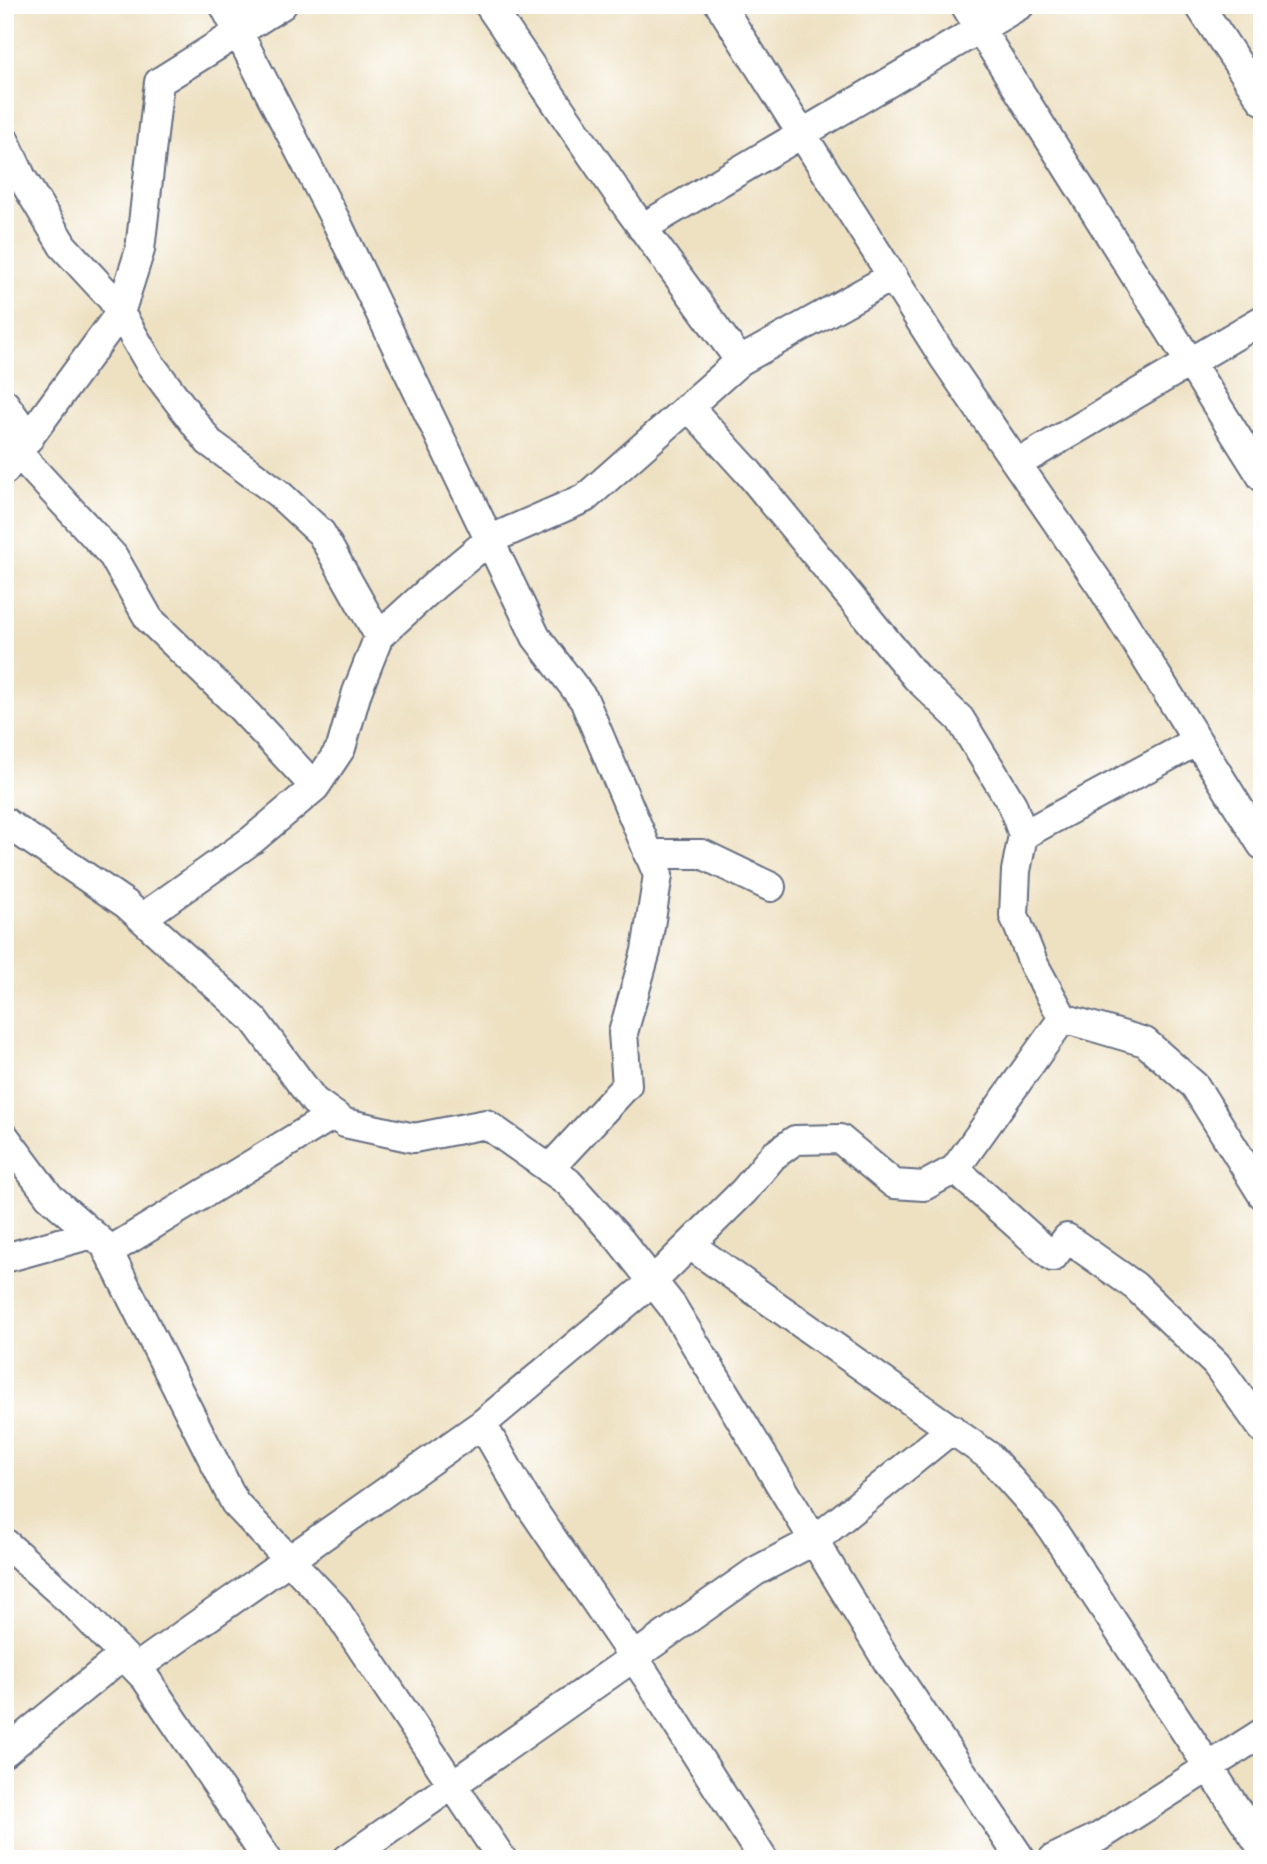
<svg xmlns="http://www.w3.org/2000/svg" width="1267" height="1864" viewBox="0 0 1267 1864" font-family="'IM FELL DW Pica',serif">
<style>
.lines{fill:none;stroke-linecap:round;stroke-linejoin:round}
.minor-casing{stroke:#656d81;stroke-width:32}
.minor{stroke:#fff;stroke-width:28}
</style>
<rect width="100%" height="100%" fill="#fff"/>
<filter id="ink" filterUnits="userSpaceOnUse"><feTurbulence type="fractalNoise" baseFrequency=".0143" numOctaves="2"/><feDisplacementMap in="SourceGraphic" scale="14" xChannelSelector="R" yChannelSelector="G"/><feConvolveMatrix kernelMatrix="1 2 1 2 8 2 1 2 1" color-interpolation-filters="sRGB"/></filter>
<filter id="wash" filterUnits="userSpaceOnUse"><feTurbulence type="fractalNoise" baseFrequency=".00686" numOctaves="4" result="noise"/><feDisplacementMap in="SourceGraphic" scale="28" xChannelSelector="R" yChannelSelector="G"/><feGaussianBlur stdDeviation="1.57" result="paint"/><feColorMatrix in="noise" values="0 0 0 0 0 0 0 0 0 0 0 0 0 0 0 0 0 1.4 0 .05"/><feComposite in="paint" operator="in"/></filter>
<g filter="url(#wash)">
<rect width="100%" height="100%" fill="#eee1c2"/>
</g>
<g filter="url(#ink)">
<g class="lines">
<g class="minor-casing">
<path id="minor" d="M 224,5 L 337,223 L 536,637 L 584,700 L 658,875 L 646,951 L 623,1033 L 627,1085 L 549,1169
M 489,5 L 628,208 L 740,361
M 720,5 L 944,358 L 1101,586 L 1262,845
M 965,5 L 1262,477
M 1199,5 L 1262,100
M 5,141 L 22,178 L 63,246 L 112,299 L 150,364 L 209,442 L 278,493 L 321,533 L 379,636
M 642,228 L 1020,5
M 5,404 L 29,438
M 689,407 L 749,473 L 916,677 L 960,719 L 1012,804 L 1023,835 L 1016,871 L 1014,915 L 1034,965 L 1063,1018 L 1145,1042 L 1195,1086 L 1262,1194
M 18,453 L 113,556 L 149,619 L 240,707 L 315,787
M 1017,464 L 1262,320
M 5,470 L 120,313 L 140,250 L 159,82 L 282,5
M 5,822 L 126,904 L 254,1020 L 314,1101 L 345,1123 L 414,1138 L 486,1124 L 568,1182 L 620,1240 L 672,1306 L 889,1664 L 1021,1859
M 1023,835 L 1197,741
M 648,854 L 702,854 L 771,887
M 142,918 L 252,840 L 315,787 L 341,748 L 357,692 L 379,636 L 435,585 L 489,540 L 585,498 L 740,361 L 893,276
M 5,1137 L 49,1196 L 105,1245 L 235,1503 L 335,1608 L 502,1859
M 955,1169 L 1053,1257 L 1067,1238 L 1135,1286 L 1216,1364 L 1262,1428
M 690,1245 L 989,1456 L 1046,1520 L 1262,1848
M 108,1252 L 333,1115
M 5,1258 L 92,1234
M 482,1424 L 526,1500 L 647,1677 L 763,1859
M 5,1543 L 77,1607 L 146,1679 L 267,1859
M 136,1668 L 482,1424 L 653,1281 L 744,1191 L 773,1156 L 795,1140 L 840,1139 L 894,1184 L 924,1186 L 955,1169 L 1063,1018
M 5,1752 L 123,1655
M 347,1859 L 756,1571 L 815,1540 L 952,1429
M 1053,1859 L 1099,1837 L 1262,1733"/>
</g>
<use href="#minor" class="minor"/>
</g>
</g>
<rect width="1267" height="1864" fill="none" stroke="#fff" stroke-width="28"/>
</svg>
